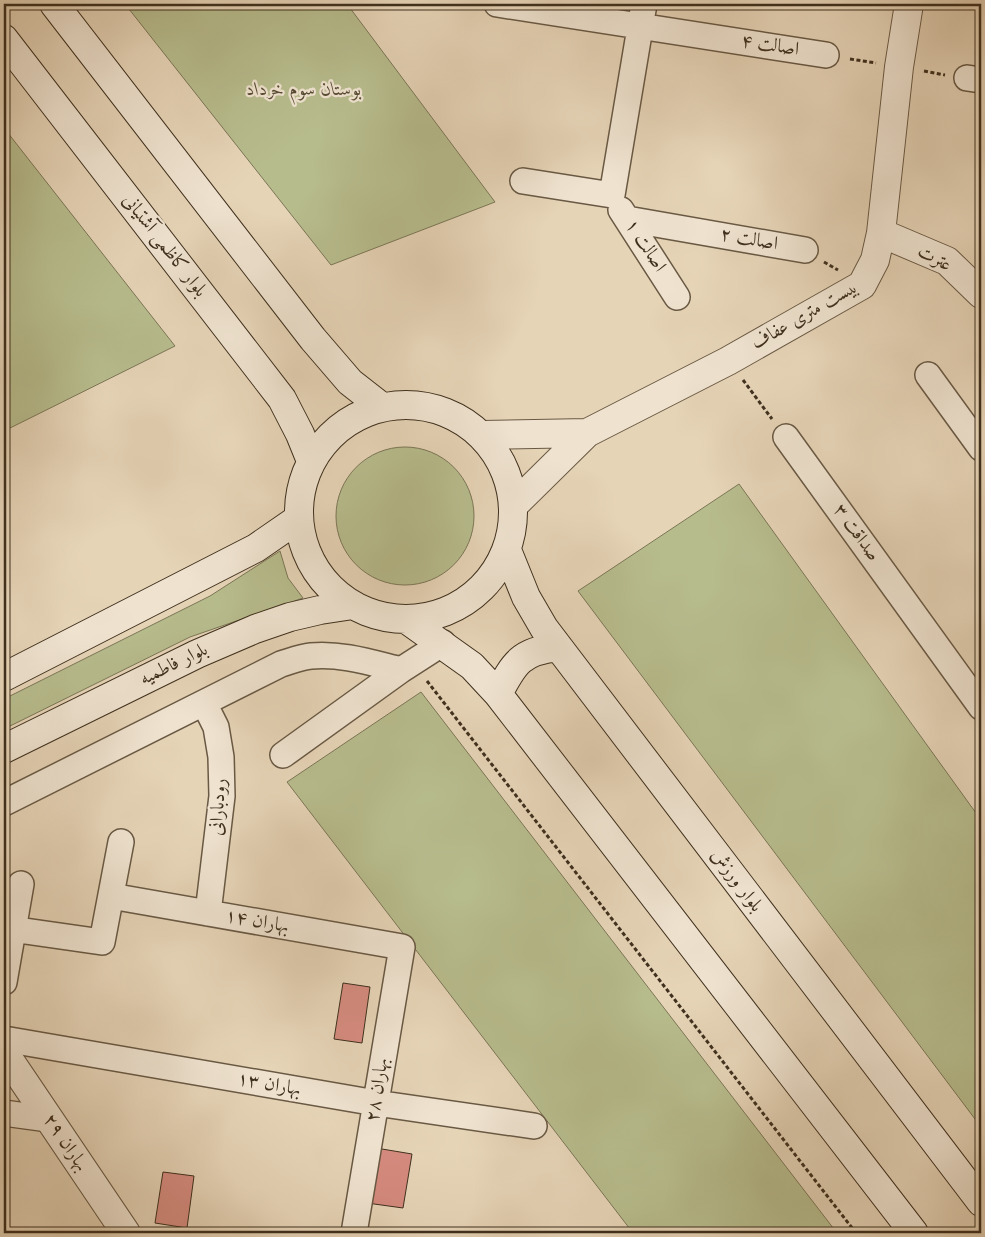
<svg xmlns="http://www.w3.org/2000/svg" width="985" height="1237" viewBox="0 0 985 1237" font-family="'Old Standard TT',Amiri,serif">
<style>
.green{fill:#b7bc8d;stroke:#7b7656}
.building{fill:#d58b7f;stroke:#3f301e}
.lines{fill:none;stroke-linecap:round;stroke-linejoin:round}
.minor-casing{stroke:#695944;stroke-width:28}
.tertiary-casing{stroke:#695944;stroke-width:30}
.secondary-casing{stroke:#3f301e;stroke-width:30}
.path{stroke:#3f301e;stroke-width:3;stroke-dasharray:4 2.5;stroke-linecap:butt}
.minor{stroke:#efe3d0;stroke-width:25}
.tertiary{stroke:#efe3d0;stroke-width:28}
.secondary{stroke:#efe3d0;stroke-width:28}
.labels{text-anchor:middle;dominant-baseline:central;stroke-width:4.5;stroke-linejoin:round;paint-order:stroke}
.street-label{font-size:19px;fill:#3f301e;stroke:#efe3d0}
.park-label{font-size:19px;font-style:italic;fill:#574c34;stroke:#efe3d0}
</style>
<rect width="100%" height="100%" fill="#e6d4b7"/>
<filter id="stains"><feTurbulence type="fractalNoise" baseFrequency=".004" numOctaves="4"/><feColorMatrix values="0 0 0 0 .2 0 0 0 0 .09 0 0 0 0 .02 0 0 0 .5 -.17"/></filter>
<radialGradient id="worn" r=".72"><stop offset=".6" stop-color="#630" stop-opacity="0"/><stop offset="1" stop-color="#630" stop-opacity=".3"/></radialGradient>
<path class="green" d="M 125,4 L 347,4 L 495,202 L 331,265 Z
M 4,128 L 175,346 L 4,431 Z
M336 516a69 69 0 1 1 138 0a69 69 0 1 1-138 0Z
M 739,484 L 981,820 L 981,1127 L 578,591 Z
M 280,551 L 288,578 L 303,598 L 190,637 L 4,729 L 4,699 L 210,596 Z
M 421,692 L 837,1233 L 633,1233 L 287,782 Z"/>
<path class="building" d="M 343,983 L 370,987 L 362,1043 L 334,1039 Z
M 376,1148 L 412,1154 L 403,1208 L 367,1203 Z
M 163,1172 L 194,1176 L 187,1228 L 155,1223 Z"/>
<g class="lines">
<g class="minor-casing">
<path id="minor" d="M 497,4 L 826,55
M 967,78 L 981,80
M 523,181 L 612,195
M 612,195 L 644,4
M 621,210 L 677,297
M 627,219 L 805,250
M 928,375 L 981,448
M 786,437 L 981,707
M 204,703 L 216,727 L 221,757 L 222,796 L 208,913
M 283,755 L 401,670 L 443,643
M 4,803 L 281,664 C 291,661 301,657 311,656 C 341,653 372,663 401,670
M 111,896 L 402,947 L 354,1233
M 4,928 L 102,942 L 121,842
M 4,982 L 21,884
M 4,1039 L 376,1103 L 534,1126
M 4,1113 L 48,1119"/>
</g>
<g class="tertiary-casing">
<path id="tertiary" d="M 881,233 L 947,261 L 981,294
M 482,435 L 587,433
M 513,506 L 587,433 L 728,361 L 862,285 L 875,260 L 881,233 L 899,67 L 909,4
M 4,1052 L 126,1233"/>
</g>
<g class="secondary-casing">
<path id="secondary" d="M 54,4 L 313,339 L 350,382 L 382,407
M 4,39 L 282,399 L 300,434 L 311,461
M299 512a107 107 0 1 1 214 0a107 107 0 1 1-214 0Z
M 507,550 L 526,597 L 544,628 L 981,1202
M 406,619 L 472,666 L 498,694 L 914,1233
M 4,677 L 256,548 L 298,519
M 498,694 C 514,663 521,651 558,647
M 4,749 L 197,654 L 255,629 L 290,617 L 320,610 L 353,605"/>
</g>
<path class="path" d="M 850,59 L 876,63
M 924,71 L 945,75
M 824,262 L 838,270
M 743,380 L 772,419
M 427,681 L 856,1233"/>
<use href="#minor" class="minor"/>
<use href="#tertiary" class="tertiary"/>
<use href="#secondary" class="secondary"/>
</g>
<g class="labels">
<g class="street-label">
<text transform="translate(770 46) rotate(9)">اصالت ۴</text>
<text transform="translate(749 240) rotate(10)">اصالت ۲</text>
<text transform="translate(164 246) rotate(52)">بلوار کاظمی آشتیانی</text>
<text transform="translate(645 246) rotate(57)">اصالت ۱</text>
<text transform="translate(934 259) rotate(28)">عترت</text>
<text transform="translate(805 316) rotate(-30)">بیست متری عفاف</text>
<text transform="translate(856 533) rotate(54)">صداقت ۳</text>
<text transform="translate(174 665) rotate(-26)">بلوار فاطمیه</text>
<text transform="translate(219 807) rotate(-86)">رودبارانی</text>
<text transform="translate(736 881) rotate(53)">بلوار ورزش</text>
<text transform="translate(257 922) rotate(10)">بهاران ۱۴</text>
<text transform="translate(269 1085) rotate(10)">بهاران ۱۳</text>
<text transform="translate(378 1090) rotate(-81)">بهاران ۲۸</text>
<text transform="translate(65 1143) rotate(56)">بهاران ۲۹</text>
</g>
<g class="park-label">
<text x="304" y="90">بوستان سوم خرداد</text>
</g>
</g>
<rect width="985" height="1237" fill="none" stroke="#e6d4b7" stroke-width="20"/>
<rect x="5" y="5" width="975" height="1227" fill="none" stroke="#3f301e" stroke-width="2.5"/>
<rect x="10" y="10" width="965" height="1217" fill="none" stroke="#3f301e"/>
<rect width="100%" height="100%" filter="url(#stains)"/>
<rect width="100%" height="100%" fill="url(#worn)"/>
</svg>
